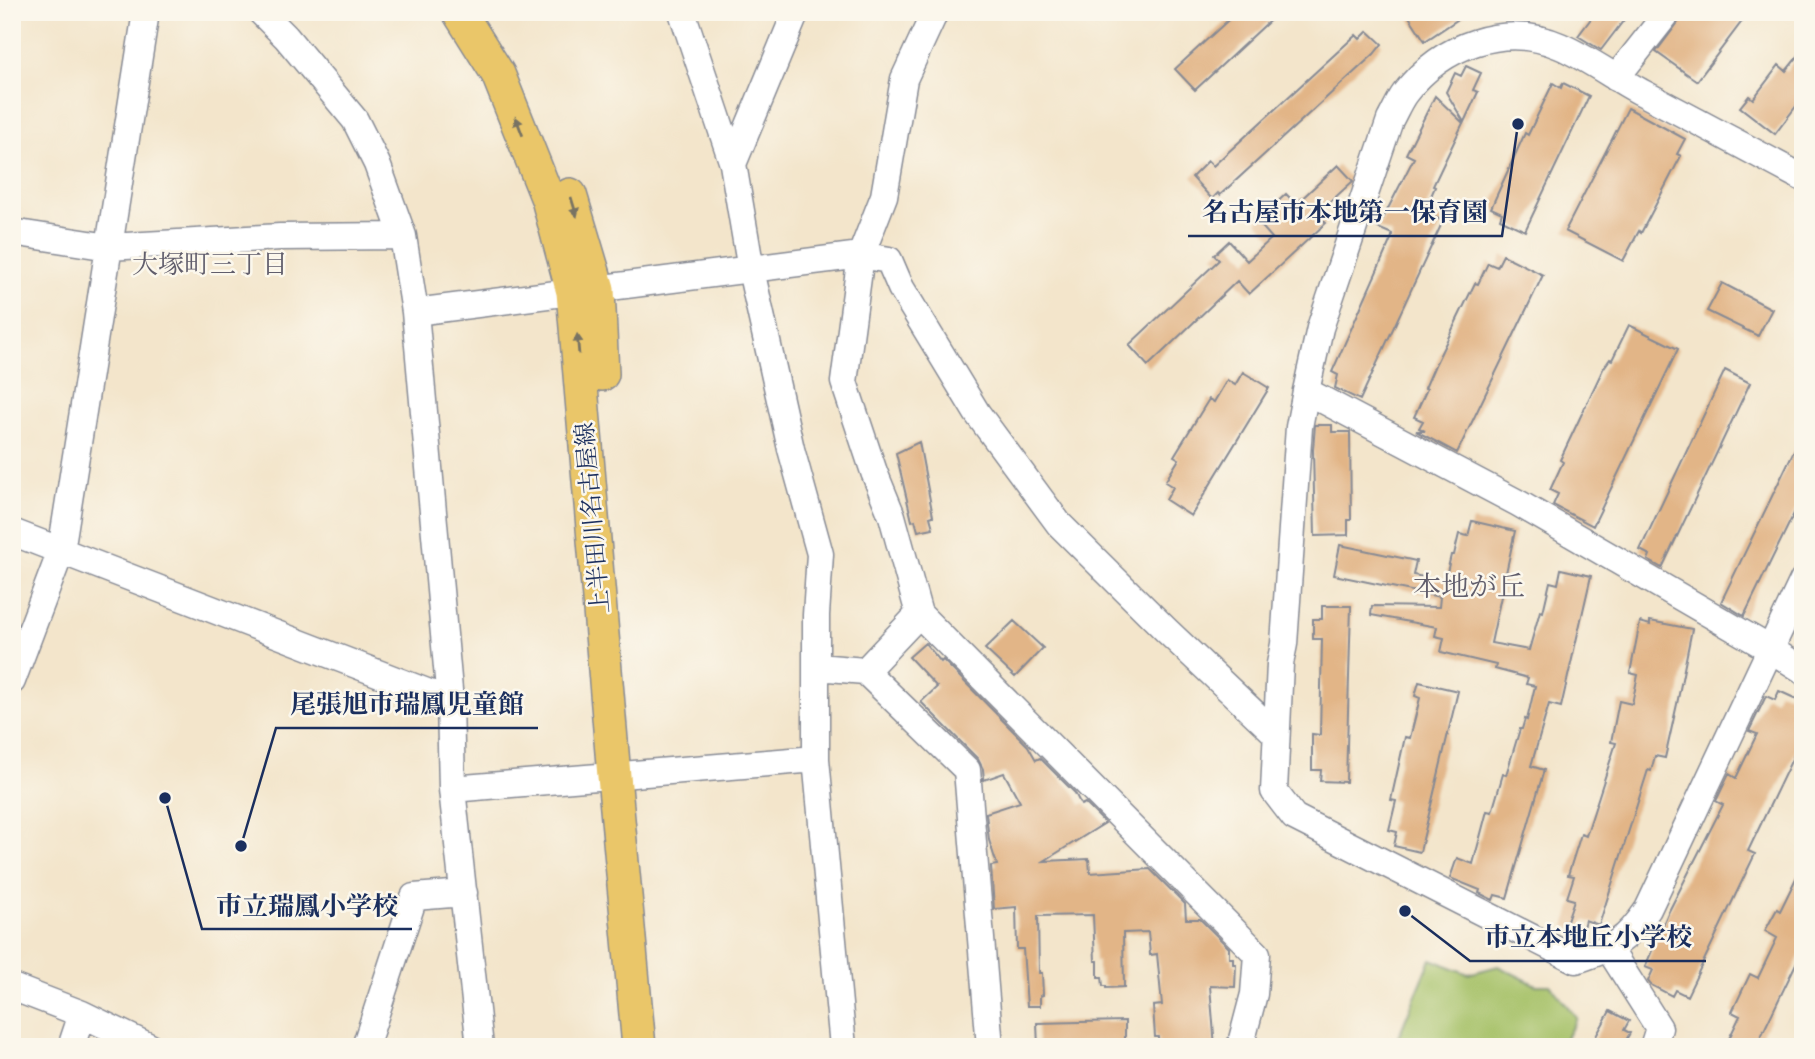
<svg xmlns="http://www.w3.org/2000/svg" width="1815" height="1059" viewBox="0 0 1815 1059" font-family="'Libre Caslon Text','Noto Serif JP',serif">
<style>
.pitch{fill:#a6c168;stroke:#607863;stroke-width:2}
.building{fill:#e2b587}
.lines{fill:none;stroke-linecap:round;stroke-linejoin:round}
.minor-casing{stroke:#878a94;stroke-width:29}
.major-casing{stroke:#878a94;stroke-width:36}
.minor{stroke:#fff;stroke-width:26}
.major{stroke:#eac669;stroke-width:33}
.oneway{fill:#787363}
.labels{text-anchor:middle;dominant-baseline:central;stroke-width:5;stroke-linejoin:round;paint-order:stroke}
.street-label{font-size:24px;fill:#1b2f5e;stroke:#fbf7ec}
.neighbourhood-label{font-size:26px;fill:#615e6c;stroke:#fbf7ec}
.quarter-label{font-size:28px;fill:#615e6c;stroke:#fbf7ec}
.leader{fill:none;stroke:#1b2f5e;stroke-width:2.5}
.callout-dot{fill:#1b2f5e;stroke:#fbf7ec;stroke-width:2.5}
.callout-label{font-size:26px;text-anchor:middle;font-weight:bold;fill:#1b2f5e;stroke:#fbf7ec;stroke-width:5;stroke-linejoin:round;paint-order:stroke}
</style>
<rect width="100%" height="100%" fill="#fbf7ec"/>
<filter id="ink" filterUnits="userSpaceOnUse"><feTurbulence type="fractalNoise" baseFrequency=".0143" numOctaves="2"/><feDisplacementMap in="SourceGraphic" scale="14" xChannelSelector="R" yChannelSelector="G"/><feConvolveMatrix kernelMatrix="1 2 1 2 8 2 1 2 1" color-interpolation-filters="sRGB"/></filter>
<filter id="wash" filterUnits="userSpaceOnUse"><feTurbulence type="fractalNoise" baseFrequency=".00686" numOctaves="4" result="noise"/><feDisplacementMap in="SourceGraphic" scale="28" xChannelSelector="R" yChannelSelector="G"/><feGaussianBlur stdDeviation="1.57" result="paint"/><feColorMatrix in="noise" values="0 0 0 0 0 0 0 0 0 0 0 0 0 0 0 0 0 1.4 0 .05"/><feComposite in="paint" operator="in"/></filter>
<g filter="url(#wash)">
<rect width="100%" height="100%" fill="#f3e5cb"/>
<path class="pitch" d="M 1431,959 L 1468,974 L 1498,966 L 1536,985 L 1550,985 L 1577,1018 L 1561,1047 L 1394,1047 Z"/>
<g id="blocks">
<path class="building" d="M 1237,12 L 1279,12 L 1195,90 L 1175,69 Z
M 1406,12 L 1469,12 L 1425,41 Z
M 1596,12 L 1630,12 L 1601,50 L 1578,36 Z
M 1686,12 L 1749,12 L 1697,81 L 1656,52 Z
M 1368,31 L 1382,44 L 1374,54 L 1220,195 L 1218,193 L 1212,199 L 1192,177 L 1208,161 L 1213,166 L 1356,35 L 1360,39 Z
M 1803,50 L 1803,97 L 1775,134 L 1740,107 L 1749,96 L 1753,99 L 1779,65 L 1786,71 Z
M 1466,66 L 1481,73 L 1473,90 L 1478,92 L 1464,122 L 1446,92 L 1455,73 L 1461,76 Z
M 1553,83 L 1561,88 L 1563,83 L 1589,96 L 1525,231 L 1500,219 L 1502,213 L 1491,208 L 1525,133 L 1528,135 Z
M 1435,96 L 1463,123 L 1433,186 L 1435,187 L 1424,212 L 1443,221 L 1360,400 L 1335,388 L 1338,375 L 1332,372 L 1392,237 L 1392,234 L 1378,228 L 1414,158 L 1406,154 Z
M 1628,108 L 1685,139 L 1677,154 L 1681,156 L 1641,233 L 1639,231 L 1623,261 L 1565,231 Z
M 1338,165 L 1353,181 L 1317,214 L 1326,223 L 1249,294 L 1237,281 L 1148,366 L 1129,345 L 1219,260 L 1214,255 L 1229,241 L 1247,261 L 1272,238 L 1257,221 L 1286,194 L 1296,204 Z
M 1503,255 L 1543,275 L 1457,453 L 1416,431 L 1425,431 L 1419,428 L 1423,421 L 1414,417 L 1427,389 L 1425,388 L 1435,365 L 1475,283 L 1478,284 L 1488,263 L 1497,267 Z
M 1722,283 L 1772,309 L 1758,336 L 1707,311 Z
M 1629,325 L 1678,349 L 1593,526 L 1553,505 L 1558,494 L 1550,490 L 1563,462 L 1560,460 L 1603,369 L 1610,359 L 1612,360 Z
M 1725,370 L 1750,383 L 1662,568 L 1648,560 L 1650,555 L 1640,550 Z
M 1243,372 L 1269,388 L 1191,516 L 1166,500 L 1173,487 L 1165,482 L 1179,459 L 1174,456 L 1209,399 L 1214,402 L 1227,380 L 1235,385 Z
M 1315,425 L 1332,425 L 1332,432 L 1350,432 L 1351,520 L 1348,520 L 1348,535 L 1315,536 L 1313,450 Z
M 1803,432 L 1803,495 L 1744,616 L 1721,602 Z
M 919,442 L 933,516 L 930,517 L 933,528 L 918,531 L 915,520 L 912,521 L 896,453 Z
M 1472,521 L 1515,531 L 1491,643 L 1529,650 L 1540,611 L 1543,612 L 1550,582 L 1558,584 L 1561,569 L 1591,576 L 1561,707 L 1549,704 L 1531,766 L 1544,770 L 1507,898 L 1495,895 L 1493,900 L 1479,893 L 1480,890 L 1450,878 L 1457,858 L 1473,864 L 1487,811 L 1492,812 L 1503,774 L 1506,775 L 1520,729 L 1522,729 L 1525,719 L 1527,720 L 1535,686 L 1526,684 L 1528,678 L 1495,669 L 1496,665 L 1441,652 L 1444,638 L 1435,636 L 1437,627 L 1371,615 L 1372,606 L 1439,607 L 1440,597 L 1334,575 L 1340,545 L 1416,561 L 1413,575 L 1445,581 L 1451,555 L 1454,555 L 1459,534 L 1468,536 Z
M 1322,606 L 1351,606 L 1346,782 L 1320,781 L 1321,770 L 1312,770 L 1312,734 L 1320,735 L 1322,639 L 1313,639 L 1313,619 L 1322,619 Z
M 1014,621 L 1043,648 L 1015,677 L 985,649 Z
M 1650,621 L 1692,629 L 1677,704 L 1665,758 L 1655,756 L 1651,771 L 1648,770 L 1599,925 L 1585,920 L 1582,931 L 1565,926 L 1574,900 L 1567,898 L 1574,876 L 1568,875 L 1581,834 L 1586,836 L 1616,743 L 1611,742 L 1619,701 L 1632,704 L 1638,675 L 1630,673 L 1640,622 L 1650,625 Z
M 925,643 L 941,662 L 943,660 L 1028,746 L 1036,760 L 1040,758 L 1075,793 L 1081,805 L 1085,803 L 1105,823 L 1044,861 L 1089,859 L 1090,873 L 1150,869 L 1185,904 L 1186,919 L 1200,919 L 1229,948 L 1229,958 L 1233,958 L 1233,964 L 1236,964 L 1235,987 L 1210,986 L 1215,1047 L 1159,1047 L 1158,1037 L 1155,1037 L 1153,1006 L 1162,1005 L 1157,954 L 1150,955 L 1148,932 L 1123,933 L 1124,987 L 1106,988 L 1106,986 L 1103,986 L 1102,977 L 1098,977 L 1098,961 L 1095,961 L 1093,915 L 1038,916 L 1039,973 L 1042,973 L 1043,995 L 1040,996 L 1040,1006 L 1027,1006 L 1023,949 L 1017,949 L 1016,907 L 994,909 L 991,866 L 997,865 L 989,840 L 986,813 L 1020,802 L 1004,773 L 984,780 L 983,769 L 978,759 L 921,702 L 937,687 L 909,657 Z
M 1419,682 L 1458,691 L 1420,852 L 1394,846 L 1397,832 L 1389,830 L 1396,801 L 1391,800 L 1405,737 L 1410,738 L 1420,698 L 1415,696 Z
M 1779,691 L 1803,702 L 1803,736 L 1748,851 L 1755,854 L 1687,996 L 1675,990 L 1672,996 L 1651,985 L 1648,981 L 1653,970 L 1645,967 L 1668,913 L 1723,805 L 1716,801 L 1729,774 L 1736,778 L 1757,734 L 1749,731 L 1766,696 L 1775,700 Z
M 1803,864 L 1803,949 L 1756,1047 L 1725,1047 L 1740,1016 L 1732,1012 L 1750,974 L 1758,978 L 1777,938 L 1765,931 L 1777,909 L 1780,911 Z
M 1610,1011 L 1629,1021 L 1624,1030 L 1630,1033 L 1622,1047 L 1590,1047 Z
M 1125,1021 L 1125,1047 L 1038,1047 L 1037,1023 Z"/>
</g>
</g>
<g filter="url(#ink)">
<use href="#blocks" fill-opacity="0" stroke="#878a94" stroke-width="2"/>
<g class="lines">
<g class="minor-casing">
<path id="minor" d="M 261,12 L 286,37 L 355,120 L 377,164 L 403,236 L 415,312 L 450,701 L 452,789 L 480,1047
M 682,12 L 733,164 L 751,270 L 791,449 L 820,554 L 816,615 L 816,759 L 843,1047
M 935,12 L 904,79 L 884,196 L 861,255 L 844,382 L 874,472 L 892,516 L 919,614 L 1257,954 L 1254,994 L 1240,1047
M 1616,78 L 1668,12
M 733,164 L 796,12
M 1803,178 C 1750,150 1697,121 1643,93 C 1616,79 1588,58 1560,46 C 1504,22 1442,45 1405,93 C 1399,101 1395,111 1390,120 L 1320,328 L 1306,391 L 1299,427 L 1284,644 L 1280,664 L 1274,791 L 1294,817 L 1576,960 C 1613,948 1626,942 1648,909 L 1803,580
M 12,232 L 109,247 L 280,237 L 403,236
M 415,312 L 861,255 L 889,260 L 901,288 L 977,413 L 1059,524 L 1166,630 L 1276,734
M 1306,391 L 1518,503 L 1770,649 L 1803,670
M 12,532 L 450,701
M 817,667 L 865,671 L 967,770 L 990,1047
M 865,671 L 919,614
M 12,681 L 61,551 L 146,12
M 452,789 L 816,759
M 1609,949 L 1659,1028 L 1653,1047
M 12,987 L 82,1014 L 150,1047
M 71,1047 L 82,1014
M 365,1047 L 414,897 L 464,893"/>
</g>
<g class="major-casing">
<path id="major" d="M 459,12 L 498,74 L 548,199 L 573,292 L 614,776 L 639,1047
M 570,195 L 598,289 L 602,374"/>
</g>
<use href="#minor" class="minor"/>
<use href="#major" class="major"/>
</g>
<defs><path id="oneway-solid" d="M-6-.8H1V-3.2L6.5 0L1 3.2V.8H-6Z" transform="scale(1.75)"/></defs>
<g class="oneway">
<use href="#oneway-solid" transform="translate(519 126) rotate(-111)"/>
<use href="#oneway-solid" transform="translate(574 207) rotate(73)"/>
<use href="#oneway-solid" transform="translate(578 344) rotate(-95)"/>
</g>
</g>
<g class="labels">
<g class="street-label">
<text transform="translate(592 518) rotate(-95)">上半田川名古屋線</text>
</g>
<g class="neighbourhood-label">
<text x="210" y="264">大塚町三丁目</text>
</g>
<g class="quarter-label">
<text x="1469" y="586">本地が丘</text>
</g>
</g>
<path class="leader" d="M1518 124L1502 236H1188M241 846L276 728H538M165 798L202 929H412M1405 911L1470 961H1706"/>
<g class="callout-dot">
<circle cx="1518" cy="124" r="7"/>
<circle cx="241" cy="846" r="7"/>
<circle cx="165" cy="798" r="7"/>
<circle cx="1405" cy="911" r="7"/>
</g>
<g class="callout-label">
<text x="1345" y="221">名古屋市本地第一保育園</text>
<text x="407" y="713">尾張旭市瑞鳳児童館</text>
<text x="307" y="915">市立瑞鳳小学校</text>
<text x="1588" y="946">市立本地丘小学校</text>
</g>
<rect width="1815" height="1059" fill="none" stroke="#fbf7ec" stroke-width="42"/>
</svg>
